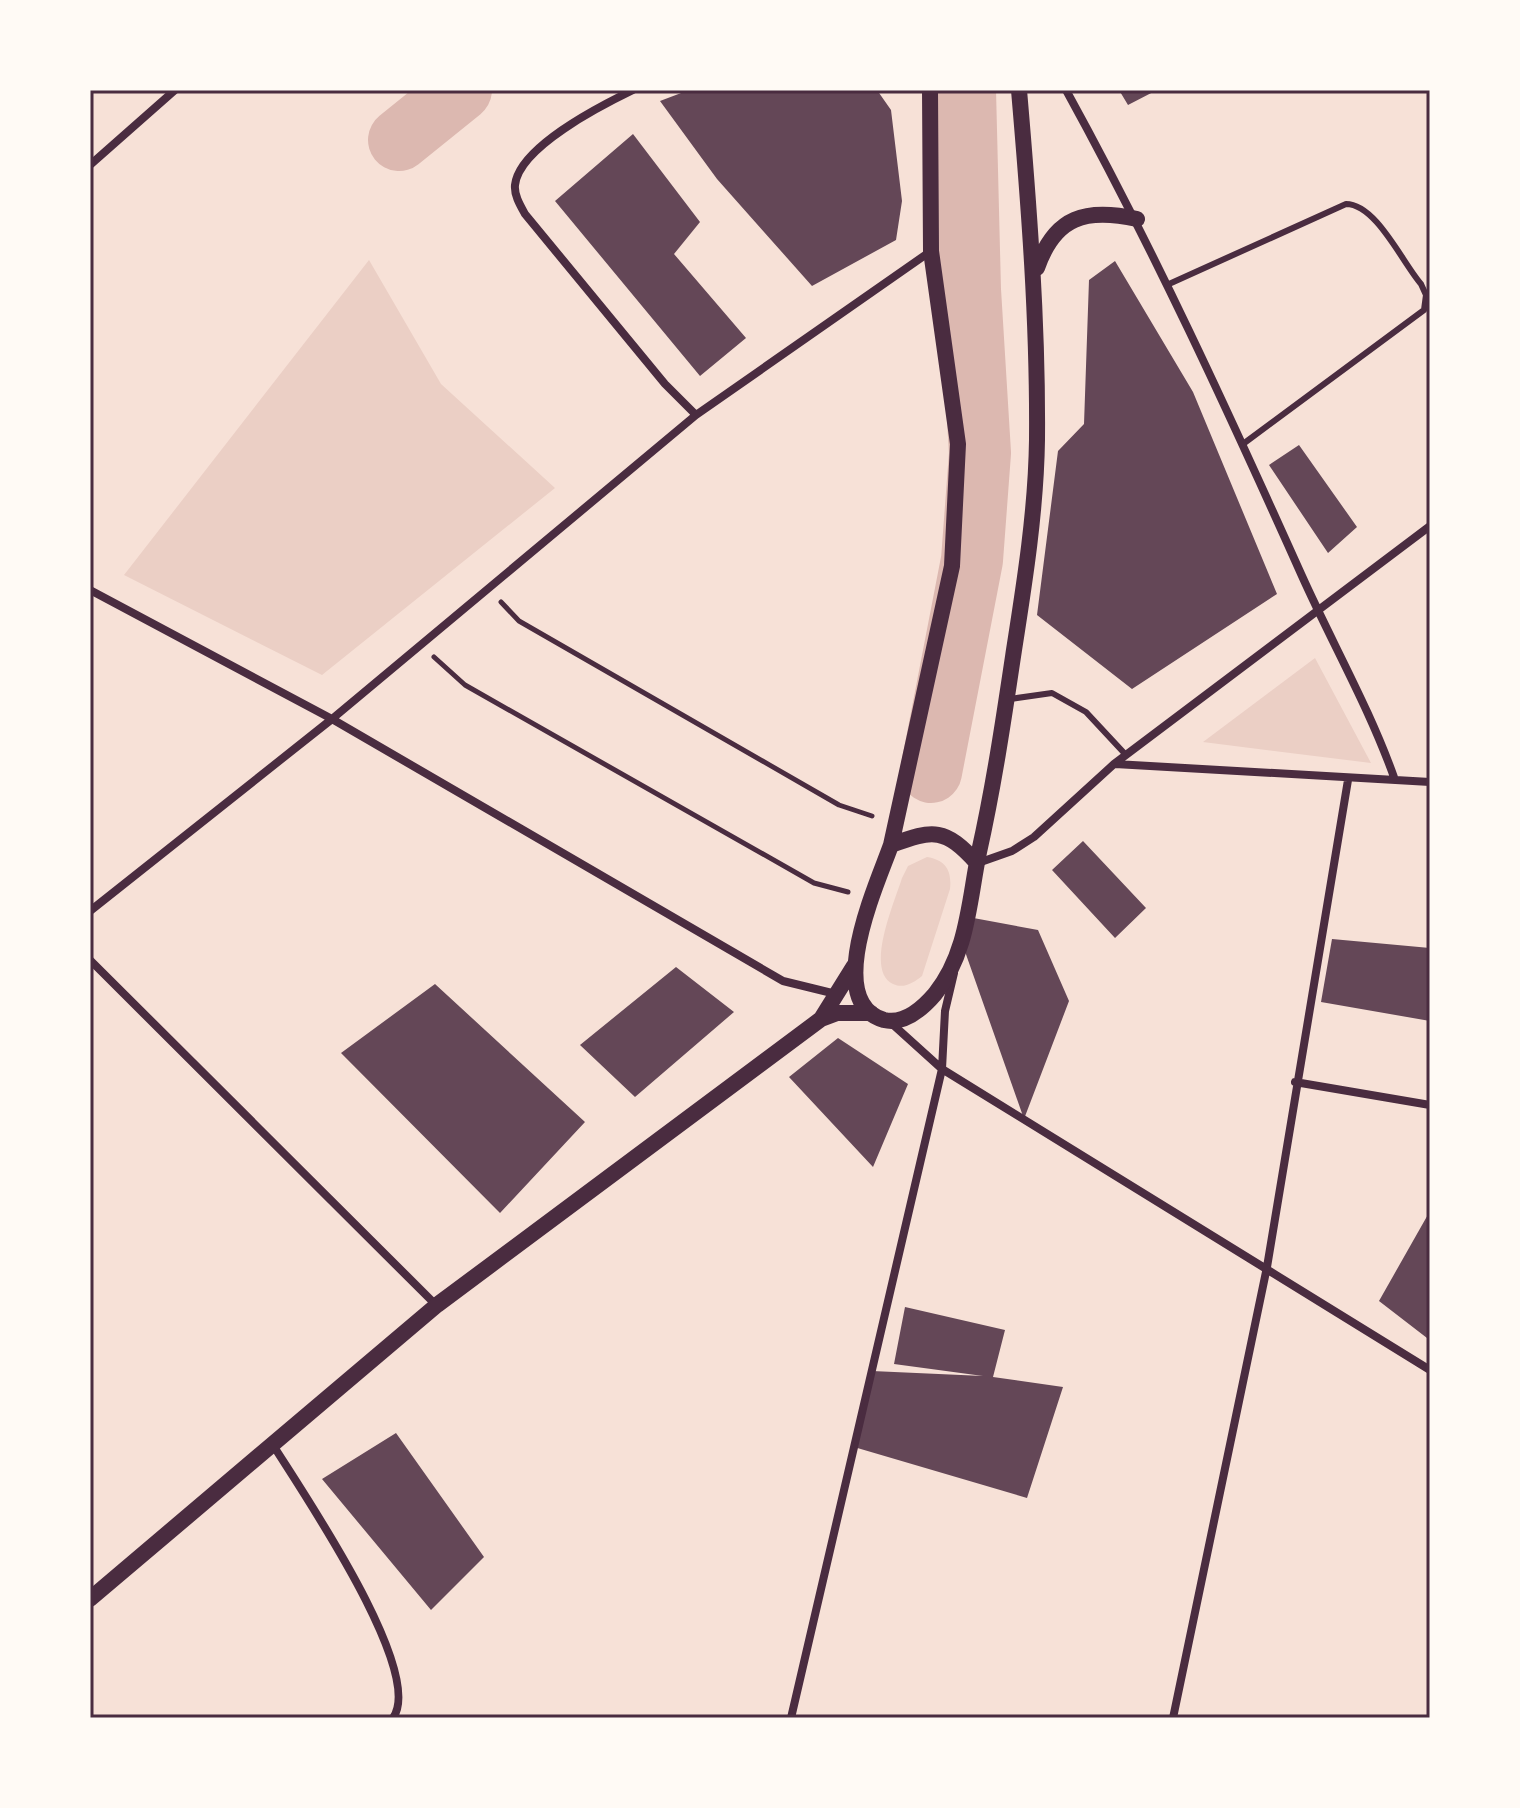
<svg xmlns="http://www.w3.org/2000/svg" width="1520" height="1808" viewBox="0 0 1520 1808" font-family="Commissioner,sans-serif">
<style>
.green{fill:#ebcfc5}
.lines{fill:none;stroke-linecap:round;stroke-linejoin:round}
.river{stroke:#dcb8b0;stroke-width:62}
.building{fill:#644757}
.path{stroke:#4a2c40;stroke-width:5}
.service{stroke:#4a2c40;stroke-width:6}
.minor{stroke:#4a2c40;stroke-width:8}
.secondary{stroke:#4a2c40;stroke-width:16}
.neatline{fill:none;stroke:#4a2c40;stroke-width:3}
</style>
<rect width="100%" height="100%" fill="#f7e1d7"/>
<path class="green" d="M 369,260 L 441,384 L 555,488 L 322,675 L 124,575 Z
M 1315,658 L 1371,763 L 1203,742 Z
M 927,857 C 946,860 952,871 950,889 L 922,976 C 913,983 904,989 893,984 C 864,971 895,901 902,878 L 908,866 Z"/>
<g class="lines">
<path class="river" d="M 399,140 L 461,90
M 931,772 L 972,560 L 980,453 L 970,290 L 965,90"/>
</g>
<path class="building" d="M 689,90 L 877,90 L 891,110 L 902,201 L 896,240 L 812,286 L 717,179 L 660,101 Z
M 1119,90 L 1157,90 L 1128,105 Z
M 633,134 L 700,222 L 674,254 L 746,338 L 700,376 L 555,201 Z
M 1115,261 L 1193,392 L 1277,594 L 1132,689 L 1037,615 L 1058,451 L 1084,424 L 1089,280 Z
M 1299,445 L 1357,527 L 1328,553 L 1269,465 Z
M 1083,841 L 1146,908 L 1115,938 L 1052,870 Z
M 968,917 L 1038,930 L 1069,1001 L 1024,1119 L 962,943 Z
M 1332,939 L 1430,948 L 1430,1021 L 1321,1002 Z
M 676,967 L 734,1012 L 635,1097 L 580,1045 Z
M 435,984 L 585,1122 L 500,1213 L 341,1053 Z
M 838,1038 L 908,1084 L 873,1167 L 789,1077 Z
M 1430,1211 L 1430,1332 L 1427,1338 L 1379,1301 Z
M 905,1307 L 1005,1330 L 993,1377 L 1063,1387 L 1027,1498 L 854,1447 L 872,1371 L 983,1376 L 894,1364 Z
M 396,1433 L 484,1557 L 431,1610 L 322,1479 Z"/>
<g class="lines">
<path class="path" d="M 501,602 L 519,621 L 839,805 L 872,816
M 434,657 L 465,685 L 814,883 L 848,892"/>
<path class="service" d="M 1169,284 L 1346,204 C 1376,204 1402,262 1421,284 L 1426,295 L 1424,310 L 1243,444
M 1010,699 L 1052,693 L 1086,712 L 1126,755"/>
<path class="minor" d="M 633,90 C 602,105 519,147 515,185 C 514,195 520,205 525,214 L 665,384 L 696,415
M 1066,90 C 1153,248 1228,411 1302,576 C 1333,645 1370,709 1395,780
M 90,165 L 175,90
M 90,590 L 332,719 L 783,981 L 836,994
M 1115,764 L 1430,782
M 978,863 L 1012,851 L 1034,837 L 1114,764 L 1430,526
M 90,911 L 332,719 L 696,415 L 931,251
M 90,960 L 436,1305
M 890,1022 L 942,1069 L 1430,1370
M 1295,1082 L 1430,1105
M 273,1445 C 301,1490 426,1672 393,1718
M 791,1718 L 942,1069 L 945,1011 L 954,973
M 1173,1718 L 1267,1267 L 1348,780"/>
<path class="secondary" d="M 1037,268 C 1055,216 1086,208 1137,219
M 891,845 L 952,566 L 958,444 L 931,251 L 930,90
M 977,863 C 945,828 934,829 891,845 C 878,882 822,1002 884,1020 C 905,1025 923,1008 935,994 C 968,953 969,900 979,852 C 994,785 1004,717 1014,650 C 1025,580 1036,510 1037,440 C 1038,323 1029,206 1019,90
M 821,1019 L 837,1013 L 871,1013
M 90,1599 L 437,1305 L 821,1019 L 854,966"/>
</g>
<rect width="1520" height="1808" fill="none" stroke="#fffaf5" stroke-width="184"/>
<rect x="92" y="92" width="1336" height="1624" class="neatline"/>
</svg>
